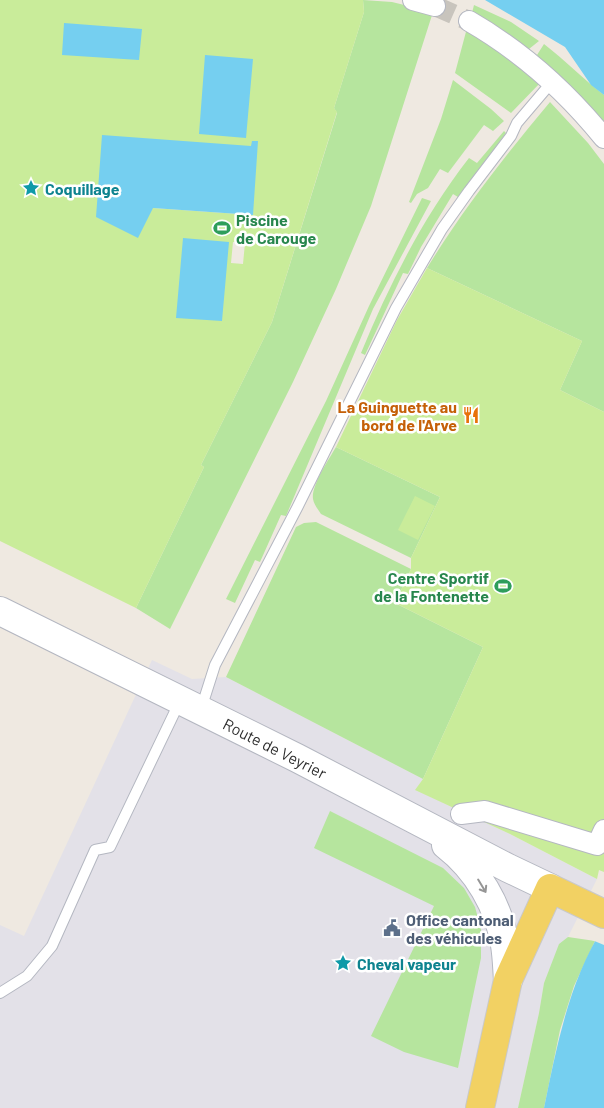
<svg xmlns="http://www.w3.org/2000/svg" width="604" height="1108" viewBox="0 0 604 1108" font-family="Barlow,sans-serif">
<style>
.industrial{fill:#e3e1e8}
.green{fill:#b6e59e}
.pitch{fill:#c9ec9a;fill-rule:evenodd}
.water{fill:#75cff0}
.pier{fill:#efe9e1}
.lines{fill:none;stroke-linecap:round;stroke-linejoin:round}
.street-tunnel{stroke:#c8c4bd;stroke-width:20;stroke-dasharray:20 10;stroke-linecap:butt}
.lane-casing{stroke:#b4b7c1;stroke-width:12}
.street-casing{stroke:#b4b7c1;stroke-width:22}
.secondary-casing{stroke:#b4b7c1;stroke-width:30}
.primary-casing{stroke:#c9c9c9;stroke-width:30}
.lane{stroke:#fff;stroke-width:10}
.street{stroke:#fff;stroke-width:20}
.secondary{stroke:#fff;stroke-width:28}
.primary{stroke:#f2d163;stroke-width:28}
.oneway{stroke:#969696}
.labels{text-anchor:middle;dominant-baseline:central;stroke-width:5;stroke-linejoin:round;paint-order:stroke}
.culture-label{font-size:16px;font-weight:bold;fill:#0d838f;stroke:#fff;text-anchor:start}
.leisure-label{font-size:16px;font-weight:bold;fill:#27864d;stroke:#fff;text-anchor:start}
.food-label{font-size:16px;font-weight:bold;fill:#c56008;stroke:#fff;text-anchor:end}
.street-label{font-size:16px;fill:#2e2e2e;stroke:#fff}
.service-label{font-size:16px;font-weight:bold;fill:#4e5e75;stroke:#fff;text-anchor:start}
</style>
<rect width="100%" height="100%" fill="#efe9e1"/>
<path class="industrial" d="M 152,660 L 192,679 L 226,677 L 423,779 L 416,790 L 510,834 L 597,879 L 568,937 L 559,945 L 544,983 L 539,1013 L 518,1108 L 0,1108 L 0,925 L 24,936 Z"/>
<path class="green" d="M 363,0 L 392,2 L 433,12 L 371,206 L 336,289 L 293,382 L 170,629 L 136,608 L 204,467 L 201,465 L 272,322 L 337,113 L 334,108 L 364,12 Z
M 474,5 L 511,22 L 539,41 L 529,49 L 526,49 L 472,13 Z
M 467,28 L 541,82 L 511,113 L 455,73 Z
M 544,44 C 565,60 583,79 604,95 L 604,125 L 537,55 Z
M 453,80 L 491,109 L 504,121 L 493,131 L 484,125 L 448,173 L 440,169 L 428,188 L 417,194 L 411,203 L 409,202 L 441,119 Z
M 550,102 L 588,143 L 604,164 L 604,412 L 560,390 L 582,341 L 427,268 C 464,208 505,156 550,102 Z
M 504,131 L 506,133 L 458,197 L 453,194 L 421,247 L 408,274 L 403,273 L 365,355 L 361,353 C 389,285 423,217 469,158 L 477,163 Z
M 422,198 L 431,201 L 373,309 L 286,516 L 281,515 L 260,562 L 255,560 L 235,603 L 226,599 L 326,401 L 369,306 Z
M 336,447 L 440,497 L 411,558 L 321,514 C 318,509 314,505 313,499 C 311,486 329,459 336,447 Z
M 316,522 L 411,569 L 395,603 L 483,647 L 423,779 L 226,677 L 296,527 L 304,523 Z
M 330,811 L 443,868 L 464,888 L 475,907 L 481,929 L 481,958 L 458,1068 L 404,1052 L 371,1036 L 434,906 L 314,848 Z
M 568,937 L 595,941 L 574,986 L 560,1030 L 544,1108 L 518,1108 L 539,1013 L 544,983 L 559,944 Z"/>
<path class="pitch" d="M 0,0 L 363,0 L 364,12 L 334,108 L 337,112 L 272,322 L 201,465 L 204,467 L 136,608 L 0,541 ZM 252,141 L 253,215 L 153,208 L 252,146 ZM 233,242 L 245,243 L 243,264 L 231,263 Z
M 427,268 L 582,341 L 560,390 L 604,412 L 604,872 L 599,870 L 597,879 L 510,834 L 415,790 L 423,779 L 483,647 L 395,603 L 411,569 L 411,558 L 440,497 L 336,447 L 397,320 Z
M 415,496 L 435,506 L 418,540 L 398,530 Z"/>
<path class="water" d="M 485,0 L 604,0 L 604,95 L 591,85 L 565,47 Z
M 64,23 L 142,29 L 139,60 L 62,55 Z
M 205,55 L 253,59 L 246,138 L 199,134 Z
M 102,135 L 251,146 L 252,141 L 258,141 L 253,215 L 153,208 L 138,238 L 96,217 Z
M 183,238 L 229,242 L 222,321 L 176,318 Z
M 604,926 L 604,1108 L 544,1108 C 557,1045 569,981 604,926 Z"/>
<path class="pier" d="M 604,923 L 604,945 L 592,940 Z"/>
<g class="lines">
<path class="street-tunnel" d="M 435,6 L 469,21"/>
<g class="lane-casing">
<path id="lane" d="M 201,709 L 215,665 L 297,508 L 396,308 L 442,229 L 469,191 L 511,136 L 517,123 L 551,83
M 0,993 L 27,976 L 52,946 L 95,850 L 110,847 L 180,701"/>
</g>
<g class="street-casing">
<path id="street" d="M 413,0 L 435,6
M 469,21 C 521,51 566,91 604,138
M 461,814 L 485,811 L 597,845 L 604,830"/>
</g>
<g class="secondary-casing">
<path id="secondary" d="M 0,611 L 297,758 L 508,868 L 550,888
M 446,845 C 477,869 499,906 505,945 C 507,957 507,968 508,980"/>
</g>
<g class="primary-casing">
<path id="primary" d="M 480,1108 L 508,980 L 550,888 L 604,914"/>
</g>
<use href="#lane" class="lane"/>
<use href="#street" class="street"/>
<use href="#secondary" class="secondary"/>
<use href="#primary" class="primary"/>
</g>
<defs><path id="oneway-shaft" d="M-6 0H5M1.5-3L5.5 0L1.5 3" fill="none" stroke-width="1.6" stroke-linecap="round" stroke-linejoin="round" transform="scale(1.25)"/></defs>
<use class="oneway" href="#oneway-shaft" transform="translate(482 886) rotate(59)"/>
<defs>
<g id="sight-bare" transform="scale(1.35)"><path d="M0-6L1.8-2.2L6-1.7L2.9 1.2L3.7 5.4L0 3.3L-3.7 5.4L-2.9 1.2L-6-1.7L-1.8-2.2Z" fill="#0f9aa8" stroke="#fff" stroke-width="2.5" paint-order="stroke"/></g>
<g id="stadium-bare" transform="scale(1.35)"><path d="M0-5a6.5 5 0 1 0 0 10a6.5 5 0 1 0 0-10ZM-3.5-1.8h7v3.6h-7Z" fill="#2e9e5b" stroke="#fff" stroke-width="2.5" paint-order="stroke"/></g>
<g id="restaurant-bare" transform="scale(1.35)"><path d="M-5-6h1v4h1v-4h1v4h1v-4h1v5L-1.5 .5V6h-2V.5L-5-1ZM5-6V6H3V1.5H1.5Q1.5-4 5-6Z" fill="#e8710a" stroke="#fff" stroke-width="2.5" paint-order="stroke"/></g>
<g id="civic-bare" transform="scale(1.35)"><path d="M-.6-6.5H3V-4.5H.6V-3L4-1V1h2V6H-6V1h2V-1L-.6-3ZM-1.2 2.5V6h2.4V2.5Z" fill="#5c6f8a" stroke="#fff" stroke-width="2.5" paint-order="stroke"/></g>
</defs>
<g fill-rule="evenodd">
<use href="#sight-bare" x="31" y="188"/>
<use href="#stadium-bare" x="222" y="228"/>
<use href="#restaurant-bare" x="471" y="415"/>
<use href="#stadium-bare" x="503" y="586"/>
<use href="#civic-bare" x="392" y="928"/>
<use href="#sight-bare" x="343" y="963"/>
</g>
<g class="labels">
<g class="culture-label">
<text x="45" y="188">Coquillage</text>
<text x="357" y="963">Cheval vapeur</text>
</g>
<g class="leisure-label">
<text x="236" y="219">Piscine<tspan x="236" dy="18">de Carouge</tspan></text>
<text x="489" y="577" text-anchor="end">Centre Sportif<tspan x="489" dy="18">de la Fontenette</tspan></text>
</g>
<g class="food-label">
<text x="457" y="406">La Guinguette au<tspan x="457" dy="18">bord de l'Arve</tspan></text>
</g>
<g class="street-label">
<text transform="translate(275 748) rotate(27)">Route de Veyrier</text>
</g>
<g class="service-label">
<text x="406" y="919">Office cantonal<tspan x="406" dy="18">des véhicules</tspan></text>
</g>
</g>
</svg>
